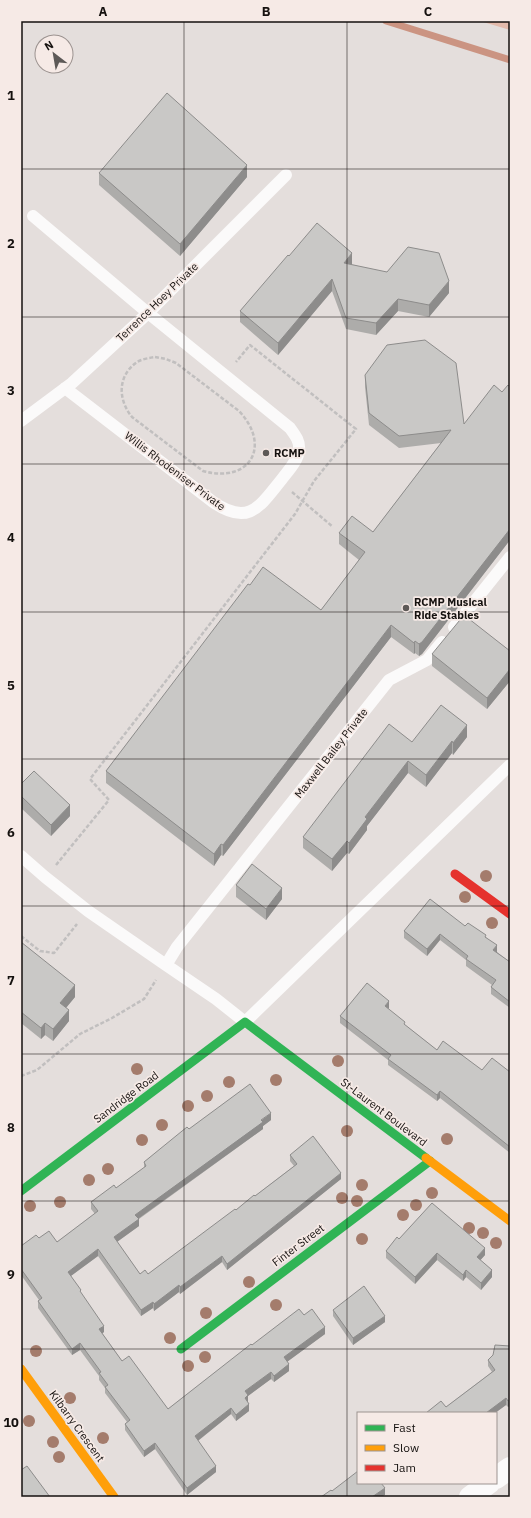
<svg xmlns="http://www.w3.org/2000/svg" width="531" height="1518" viewBox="0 0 531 1518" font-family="'IBM Plex Sans',sans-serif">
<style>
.green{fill:#e3baab}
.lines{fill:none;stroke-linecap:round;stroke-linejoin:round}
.stream{stroke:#cb9482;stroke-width:7}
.path{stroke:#c1bfbf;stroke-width:2.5;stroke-dasharray:4 2;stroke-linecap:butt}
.lane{stroke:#fbfafa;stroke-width:12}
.street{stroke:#fbfafa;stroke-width:22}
.fast{stroke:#30b455;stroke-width:9}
.slow{stroke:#ff9f0a;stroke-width:9}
.jam{stroke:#e5322d;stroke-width:9}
.tree{fill:#a47c6c}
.wall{fill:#adacaa}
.shaded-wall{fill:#8d8c8b}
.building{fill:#c9c8c6;stroke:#8d8c8b}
.grid{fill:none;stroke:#15110f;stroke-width:1;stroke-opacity:0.55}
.poi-dot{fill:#5d5957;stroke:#f6eae6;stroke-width:1.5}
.labels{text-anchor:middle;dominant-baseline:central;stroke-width:3.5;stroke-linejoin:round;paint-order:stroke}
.street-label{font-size:11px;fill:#15110f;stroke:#f6eae6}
.poi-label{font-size:11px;font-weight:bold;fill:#15110f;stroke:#f6eae6;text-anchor:start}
.neatline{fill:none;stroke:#15110f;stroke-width:1.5}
.grid-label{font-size:13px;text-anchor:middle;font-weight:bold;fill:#15110f}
</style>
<rect width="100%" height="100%" fill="#e4dedc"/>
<path class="green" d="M 480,21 L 510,21 L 510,30 Z"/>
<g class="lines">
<path class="stream" d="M 386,21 L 510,60"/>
<path class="path" d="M 155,357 L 166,359 L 176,363 L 239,411 C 272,446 250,484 203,471 L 132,417 C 118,400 117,376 137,362 C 142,359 149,358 155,357 Z
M 292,492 L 333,527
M 56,865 L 109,800 L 90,779 L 295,514 L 314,481 L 356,429 L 250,345 L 236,362
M 21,936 L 40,951 L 54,953 L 77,924
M 21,1076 L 37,1070 L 80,1034 L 112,1018 L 144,999 L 156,980"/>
<path class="lane" d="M 33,216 L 148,313 L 290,428 C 295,435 300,441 299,450 C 298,461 288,471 282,479 C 260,506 249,527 213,502 L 65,388
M 21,421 L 72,383 L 148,313 L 286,175
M 454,627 L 510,557
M 21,856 L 45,877 L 88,911 L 166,965 L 177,947 L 389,680 L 427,660 L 442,642
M 166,965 L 216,999 L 245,1022 L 510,765"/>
<path class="street" d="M 496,1478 L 510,1468
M 470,1497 L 489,1483"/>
<path class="fast" d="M 21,1191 L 245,1022 L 426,1158
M 181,1349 L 430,1161"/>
<path class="slow" d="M 426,1158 L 510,1221
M 21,1369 L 114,1497"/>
<path class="jam" d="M 455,874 L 510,914"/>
</g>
<g class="tree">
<circle cx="486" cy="876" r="6"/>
<circle cx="465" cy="897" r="6"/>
<circle cx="492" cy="923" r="6"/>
<circle cx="338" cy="1061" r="6"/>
<circle cx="137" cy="1069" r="6"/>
<circle cx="276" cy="1080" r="6"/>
<circle cx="229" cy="1082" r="6"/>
<circle cx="207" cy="1096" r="6"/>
<circle cx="188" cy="1106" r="6"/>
<circle cx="162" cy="1125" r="6"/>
<circle cx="347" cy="1131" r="6"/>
<circle cx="447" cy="1139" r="6"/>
<circle cx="142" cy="1140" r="6"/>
<circle cx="108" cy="1169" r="6"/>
<circle cx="89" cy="1180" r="6"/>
<circle cx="362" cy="1185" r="6"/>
<circle cx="432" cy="1193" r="6"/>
<circle cx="342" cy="1198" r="6"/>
<circle cx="357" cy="1201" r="6"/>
<circle cx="60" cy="1202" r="6"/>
<circle cx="416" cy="1205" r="6"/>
<circle cx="30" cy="1206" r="6"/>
<circle cx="403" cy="1215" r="6"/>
<circle cx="469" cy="1228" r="6"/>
<circle cx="483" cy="1233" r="6"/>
<circle cx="362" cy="1239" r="6"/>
<circle cx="496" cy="1243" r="6"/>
<circle cx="249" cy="1282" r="6"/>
<circle cx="276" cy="1305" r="6"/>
<circle cx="206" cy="1313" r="6"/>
<circle cx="170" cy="1338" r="6"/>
<circle cx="36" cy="1351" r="6"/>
<circle cx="205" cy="1357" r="6"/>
<circle cx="188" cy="1366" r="6"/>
<circle cx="70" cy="1398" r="6"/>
<circle cx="29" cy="1421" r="6"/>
<circle cx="103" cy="1438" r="6"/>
<circle cx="53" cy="1442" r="6"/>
<circle cx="59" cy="1457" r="6"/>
</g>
<path class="wall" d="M 99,173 L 247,177 L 180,256 L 99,185 Z
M 289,256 L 352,265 L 449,293 L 429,317 L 398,311 L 376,335 L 346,329 L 332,291 L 278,355 L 240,322 L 240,311 Z
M 365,375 L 464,424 L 502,392 L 510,387 L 510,540 L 422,654 L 419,656 L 415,653 L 414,654 L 391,637 L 223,856 L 221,855 L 214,866 L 106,783 L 106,771 L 250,585 L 321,610 L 359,560 L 339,544 L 339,533 L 373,532 L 441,443 L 399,448 L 369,425 L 365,387 Z
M 510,651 L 510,681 L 487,709 L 432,666 L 432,654 Z
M 467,737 L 453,755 L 452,753 L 426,787 L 408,773 L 367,826 L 367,830 L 349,854 L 347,853 L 332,871 L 303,848 L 303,837 L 412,742 Z
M 21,784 L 70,816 L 51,836 L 21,808 Z
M 236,885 L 282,899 L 266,920 L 236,897 Z
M 465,926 L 486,937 L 497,952 L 510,962 L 510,1008 L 491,994 L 491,987 L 492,985 L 466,966 L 466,960 L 440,940 L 427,956 L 404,938 L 404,931 Z
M 21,942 L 75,997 L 66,1008 L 69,1021 L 53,1041 L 45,1035 L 41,1039 L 21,1023 Z
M 389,1008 L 388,1009 L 405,1025 L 437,1050 L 482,1070 L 510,1072 L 510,1153 L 440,1098 L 437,1101 L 388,1065 L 388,1060 L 340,1023 L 340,1016 Z
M 271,1120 L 263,1126 L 263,1129 L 139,1219 L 139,1226 L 117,1242 L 140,1274 L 148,1274 L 255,1196 L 294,1166 L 290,1161 L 290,1155 L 341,1179 L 227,1270 L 222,1262 L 180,1294 L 179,1292 L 154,1311 L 153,1308 L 141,1316 L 98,1256 L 71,1276 L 104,1332 L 102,1333 L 122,1361 L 168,1409 L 252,1345 L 304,1315 L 325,1334 L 287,1362 L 289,1371 L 274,1382 L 271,1379 L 248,1396 L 248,1402 L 249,1411 L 236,1421 L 231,1414 L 198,1441 L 216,1472 L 187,1495 L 155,1449 L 144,1457 L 125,1430 L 125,1424 L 127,1422 L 105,1393 L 105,1388 L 99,1380 L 99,1376 L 80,1350 L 72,1355 L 38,1308 L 38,1301 L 39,1300 L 21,1275 L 21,1246 L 39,1238 L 57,1242 L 95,1214 L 91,1209 L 91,1202 L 116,1188 L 144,1168 L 144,1162 L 189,1129 Z
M 399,1239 L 485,1255 L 480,1260 L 492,1277 L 481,1290 L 466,1277 L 463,1281 L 437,1260 L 415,1284 L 386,1258 L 386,1251 Z
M 333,1310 L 385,1322 L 353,1345 L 333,1316 Z
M 510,1346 L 508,1407 L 506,1405 L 495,1413 L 426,1413 L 446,1407 L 492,1372 L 488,1366 L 488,1360 Z"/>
<path class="shaded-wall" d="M 247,165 L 247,177 L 180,256 L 180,244 Z
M 352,253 L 352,265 L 344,263 Z
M 332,279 L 332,291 L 278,355 L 278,343 Z
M 449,281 L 449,293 L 429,317 L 429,305 Z
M 398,299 L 398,311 L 376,335 L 376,323 Z
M 510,529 L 510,540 L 422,654 L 419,656 L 419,644 Z
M 391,625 L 391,637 L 223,856 L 223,845 Z
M 415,641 L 415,653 L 414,654 L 414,643 Z
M 510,669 L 510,681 L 487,709 L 487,698 Z
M 467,725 L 467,737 L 453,755 L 453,743 Z
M 452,741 L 452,753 L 426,787 L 426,775 Z
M 408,761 L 408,773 L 367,826 L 367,830 L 349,854 L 349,843 L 365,817 Z
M 70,805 L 70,816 L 51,836 L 51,825 Z
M 347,841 L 347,853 L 332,871 L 332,859 Z
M 221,844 L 221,855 L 214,866 L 214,854 Z
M 282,888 L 282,899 L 266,920 L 266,909 Z
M 440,934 L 440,940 L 427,956 L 427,949 Z
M 497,945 L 497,952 L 493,956 L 493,950 Z
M 75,985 L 75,997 L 60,1015 L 60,1003 Z
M 389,1001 L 389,1008 L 385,1013 L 385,1006 Z
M 69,1010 L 69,1021 L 53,1041 L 53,1029 Z
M 45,1023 L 45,1035 L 41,1039 L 41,1028 Z
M 440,1091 L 440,1098 L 437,1101 L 437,1095 Z
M 271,1113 L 271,1120 L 263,1126 L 263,1129 L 135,1221 L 135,1215 Z
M 341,1173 L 341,1179 L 227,1270 L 227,1264 Z
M 139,1219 L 139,1226 L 114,1244 L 114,1237 Z
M 485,1248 L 485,1255 L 477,1264 L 477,1257 Z
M 98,1249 L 98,1256 L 68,1278 L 68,1272 Z
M 437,1253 L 437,1260 L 415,1284 L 415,1277 Z
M 222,1256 L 222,1262 L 180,1294 L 180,1287 Z
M 466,1270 L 466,1277 L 463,1281 L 463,1275 Z
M 492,1270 L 492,1277 L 481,1290 L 481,1283 Z
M 179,1285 L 179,1292 L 154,1311 L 154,1304 Z
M 153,1302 L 153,1308 L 141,1316 L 141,1310 Z
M 385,1316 L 385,1322 L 353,1345 L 353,1338 Z
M 104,1326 L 104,1332 L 99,1336 L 99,1329 Z
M 325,1327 L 325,1334 L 284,1364 L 284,1357 Z
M 80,1343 L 80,1350 L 72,1355 L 72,1349 Z
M 289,1364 L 289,1371 L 274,1382 L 274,1376 Z
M 271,1372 L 271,1379 L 248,1396 L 248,1402 L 245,1404 L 245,1391 Z
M 506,1398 L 506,1405 L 495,1413 L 486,1413 Z
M 510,1399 L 510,1406 L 508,1407 L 508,1401 Z
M 249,1404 L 249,1411 L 236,1421 L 236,1415 Z
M 231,1408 L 231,1414 L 195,1443 L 195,1436 Z
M 155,1443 L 155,1449 L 144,1457 L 144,1451 Z
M 216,1466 L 216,1472 L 187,1495 L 187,1488 Z
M 385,1488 L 385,1495 L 381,1497 L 372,1497 Z"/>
<path class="building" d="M 167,93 L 247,165 L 180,244 L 99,173 Z
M 317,223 L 352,253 L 344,263 L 387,272 L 408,247 L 439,253 L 449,281 L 429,305 L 398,299 L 376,323 L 346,318 L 332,279 L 278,343 L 240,311 L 288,255 L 289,256 Z
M 425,340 L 456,363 L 464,424 L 494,385 L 502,392 L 508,385 L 510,387 L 510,529 L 422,642 L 419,644 L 415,641 L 414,643 L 391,625 L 223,845 L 221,844 L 214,854 L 106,771 L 248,584 L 250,585 L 263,567 L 321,610 L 365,552 L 339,533 L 352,516 L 373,532 L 451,430 L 399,436 L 369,413 L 365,375 L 387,345 Z
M 464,615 L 510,651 L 510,669 L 487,698 L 432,654 Z
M 441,705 L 467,725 L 453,743 L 452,741 L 426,775 L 408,761 L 365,817 L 367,819 L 349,843 L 347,841 L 332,859 L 303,837 L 389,724 L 412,742 Z
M 34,771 L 70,805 L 51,825 L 21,796 L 21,784 Z
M 252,864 L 282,888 L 266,909 L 236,885 Z
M 430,899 L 465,926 L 468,923 L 486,935 L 485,937 L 497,945 L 493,950 L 510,962 L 510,1002 L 491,987 L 496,980 L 466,959 L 468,956 L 440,934 L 427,949 L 404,931 Z
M 21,942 L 75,985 L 60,1003 L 69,1010 L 53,1029 L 45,1023 L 41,1028 L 21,1012 Z
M 367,983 L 389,1001 L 385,1006 L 405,1022 L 404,1024 L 437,1050 L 443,1041 L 482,1070 L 492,1058 L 510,1072 L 510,1147 L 440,1091 L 437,1095 L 388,1059 L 391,1055 L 340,1016 Z
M 250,1084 L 271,1113 L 261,1120 L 263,1122 L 135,1215 L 139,1219 L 114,1237 L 140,1274 L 145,1270 L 148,1274 L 235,1209 L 236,1210 L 254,1195 L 255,1196 L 297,1164 L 290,1155 L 313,1136 L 341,1173 L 227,1264 L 222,1256 L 180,1287 L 179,1285 L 154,1304 L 153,1302 L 141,1310 L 98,1249 L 68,1272 L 81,1290 L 80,1291 L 104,1326 L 99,1329 L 122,1361 L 129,1356 L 168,1409 L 251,1344 L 252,1345 L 299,1309 L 304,1315 L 312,1309 L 325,1327 L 284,1357 L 289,1364 L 274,1376 L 271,1372 L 245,1391 L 248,1395 L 245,1398 L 249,1404 L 236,1415 L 231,1408 L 195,1436 L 216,1466 L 187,1488 L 155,1443 L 144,1451 L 125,1424 L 130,1420 L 105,1387 L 108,1385 L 99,1373 L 101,1372 L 80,1343 L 72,1349 L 38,1301 L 42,1298 L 21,1269 L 21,1246 L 36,1235 L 39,1238 L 49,1231 L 57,1242 L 98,1211 L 91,1202 L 114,1185 L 116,1188 L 146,1166 L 144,1162 L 187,1127 L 189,1129 Z
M 432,1203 L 485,1248 L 477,1257 L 492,1270 L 481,1283 L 466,1270 L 463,1275 L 437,1253 L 415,1277 L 386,1251 L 397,1237 L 399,1239 Z
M 364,1286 L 385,1316 L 353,1338 L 333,1310 Z
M 495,1345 L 510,1346 L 510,1399 L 508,1401 L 506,1398 L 486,1413 L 426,1413 L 441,1401 L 446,1407 L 495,1370 L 488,1360 L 493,1355 Z
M 27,1466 L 50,1497 L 21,1497 L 21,1470 Z
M 358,1471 L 358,1483 L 381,1483 L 385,1488 L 372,1497 L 321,1497 L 331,1490 L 332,1491 Z"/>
<path class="grid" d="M 184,21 L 184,1497M 347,21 L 347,1497M 21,169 L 510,169M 21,317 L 510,317M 21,464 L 510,464M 21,612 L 510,612M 21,759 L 510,759M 21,906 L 510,906M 21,1054 L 510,1054M 21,1201 L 510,1201M 21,1349 L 510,1349"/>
<g class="poi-dot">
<circle cx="266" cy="453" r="4"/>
<circle cx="406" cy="608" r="4"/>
</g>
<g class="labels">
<g class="street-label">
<text transform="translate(157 302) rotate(-44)">Terrence Hoey Private</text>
<text transform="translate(175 471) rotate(37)">Willis Rhodeniser Private</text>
<text transform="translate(331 753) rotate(-52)">Maxwell Bailey Private</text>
<text transform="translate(126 1097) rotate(-37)">Sandridge Road</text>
<text transform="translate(384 1112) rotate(37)">St-Laurent Boulevard</text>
<text transform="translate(298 1245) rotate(-37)">Finter Street</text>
<text transform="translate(77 1426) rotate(54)">Kilbarry Crescent</text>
</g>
<g class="poi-label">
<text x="274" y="453">RCMP</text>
<text x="414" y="602">RCMP Musical<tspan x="414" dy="13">Ride Stables</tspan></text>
</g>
</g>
<rect width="531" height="1518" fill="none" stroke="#f6eae6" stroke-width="44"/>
<rect x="357" y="1412" width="140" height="72" fill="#f6eae6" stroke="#9c9390"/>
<rect x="365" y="1425" width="20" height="6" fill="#30b455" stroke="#9c9390"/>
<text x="393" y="1432" font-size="12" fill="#15110f">Fast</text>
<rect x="365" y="1445" width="20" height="6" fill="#ff9f0a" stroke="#9c9390"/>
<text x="393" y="1452" font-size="12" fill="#15110f">Slow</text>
<rect x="365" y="1465" width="20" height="6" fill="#e5322d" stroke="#9c9390"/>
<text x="393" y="1472" font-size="12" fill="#15110f">Jam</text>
<g transform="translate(54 54) rotate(329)"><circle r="19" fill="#f6eae6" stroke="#9c9390"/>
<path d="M0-3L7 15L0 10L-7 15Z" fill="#5d5957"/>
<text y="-6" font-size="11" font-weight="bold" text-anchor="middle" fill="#15110f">N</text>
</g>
<rect x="22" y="22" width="487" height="1474" class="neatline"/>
<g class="grid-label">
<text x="103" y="16">A</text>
<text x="266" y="16">B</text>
<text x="428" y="16">C</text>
<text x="11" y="100">1</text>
<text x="11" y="248">2</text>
<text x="11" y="395">3</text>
<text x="11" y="542">4</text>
<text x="11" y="690">5</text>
<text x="11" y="837">6</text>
<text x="11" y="985">7</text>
<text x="11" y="1132">8</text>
<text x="11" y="1279">9</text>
<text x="11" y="1427">10</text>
</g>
</svg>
